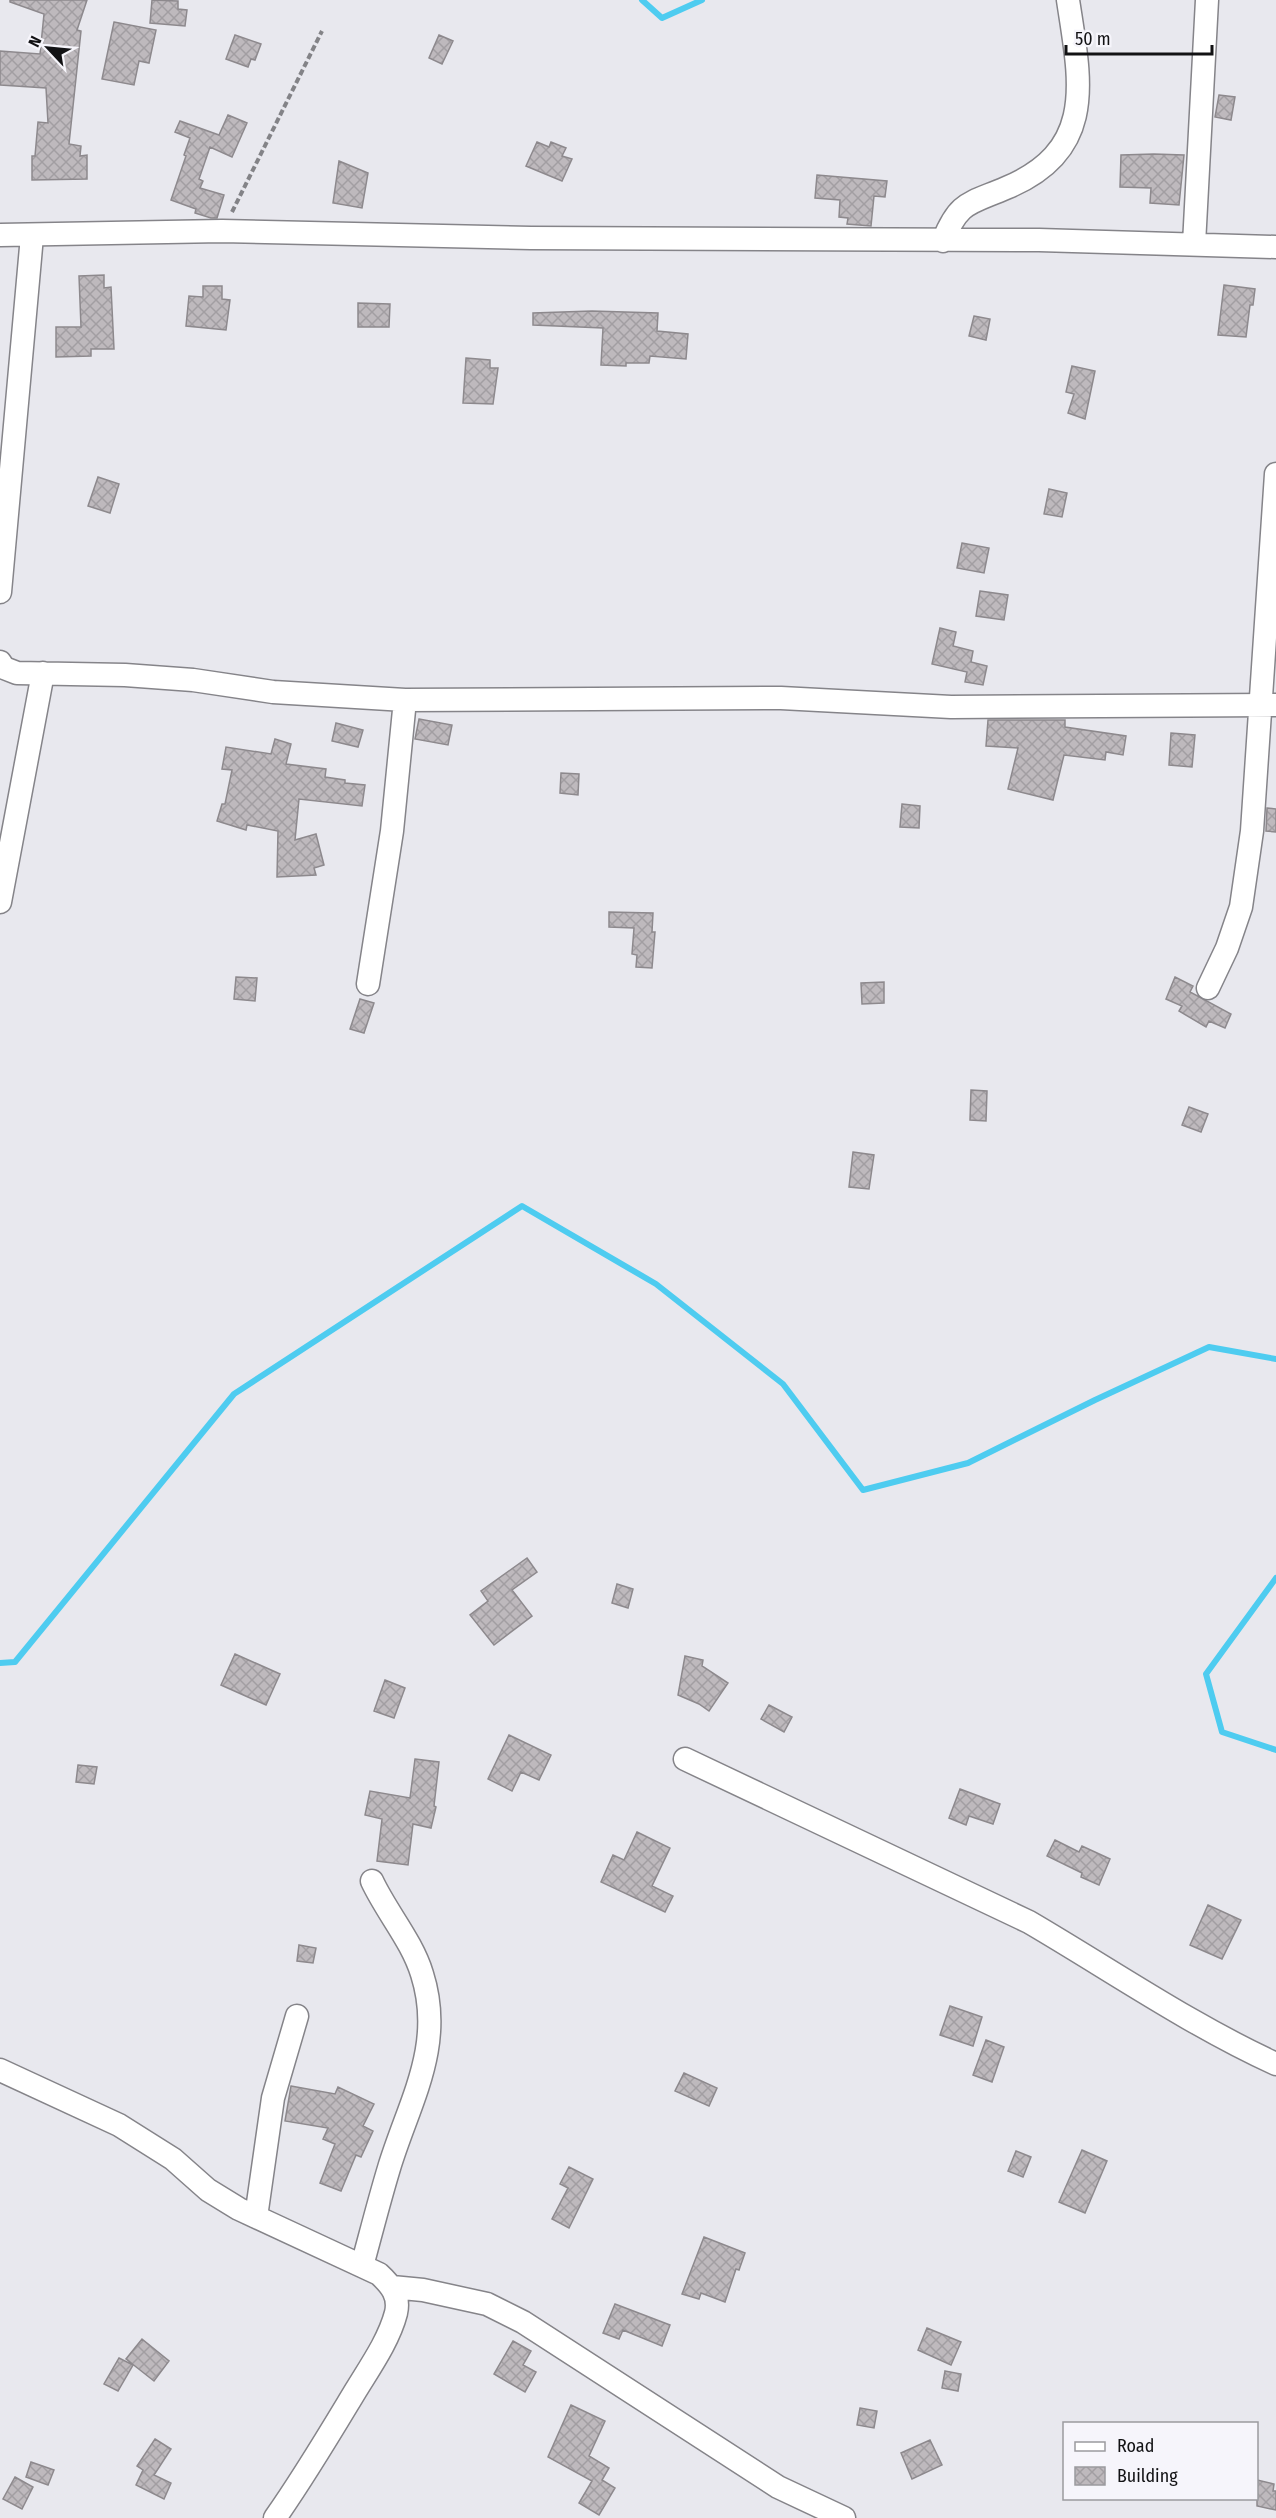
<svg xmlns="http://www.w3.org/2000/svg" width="1276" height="2518" viewBox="0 0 1276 2518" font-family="'Fira Sans Condensed',sans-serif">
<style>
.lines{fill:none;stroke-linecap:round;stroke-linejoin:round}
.stream{stroke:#4eccf0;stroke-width:6}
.building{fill:url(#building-cross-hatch);stroke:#8d898d;stroke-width:1.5}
.minor-casing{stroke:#858489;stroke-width:25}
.path{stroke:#838387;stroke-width:4;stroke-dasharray:6 3;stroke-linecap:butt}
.minor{stroke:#fff;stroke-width:22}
</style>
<defs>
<pattern id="building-cross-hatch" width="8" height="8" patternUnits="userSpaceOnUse" patternTransform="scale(1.5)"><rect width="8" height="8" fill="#beb9bd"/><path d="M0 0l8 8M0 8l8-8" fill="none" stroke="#a29ea2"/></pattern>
</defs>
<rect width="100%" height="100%" fill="#e8e8ee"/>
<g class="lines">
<path class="stream" d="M 642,0 L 662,18 L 702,0
M 1276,1578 L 1206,1674 L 1222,1732 L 1276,1750
M 0,1663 L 15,1662 L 234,1394 L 522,1206 L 656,1284 L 783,1384 L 863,1490 L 968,1463 L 1095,1400 L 1209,1347 L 1276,1359"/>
</g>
<path class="building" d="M 10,0 L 87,0 L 77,30 L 81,31 L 69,144 L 81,146 L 80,156 L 87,155 L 87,179 L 32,180 L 32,156 L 35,156 L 38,122 L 48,123 L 46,88 L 0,85 L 0,51 L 40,54 L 44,14 L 10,2 Z
M 152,0 L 178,1 L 178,9 L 187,10 L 185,26 L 150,23 Z
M 114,22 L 156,30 L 149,63 L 139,61 L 134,85 L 102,79 Z
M 235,35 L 261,44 L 255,60 L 251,59 L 248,67 L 226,59 Z
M 439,35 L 453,41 L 442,64 L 429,58 Z
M 1219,95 L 1235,97 L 1231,120 L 1215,117 Z
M 228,115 L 247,123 L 232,157 L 210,147 L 199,179 L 203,181 L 200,188 L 224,195 L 217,218 L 211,218 L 195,213 L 196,209 L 171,200 L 186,156 L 184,155 L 190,138 L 175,132 L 180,121 L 219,135 Z
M 537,142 L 549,147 L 551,142 L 566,148 L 562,156 L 572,159 L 562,181 L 526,166 Z
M 1154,154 L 1184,155 L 1179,205 L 1150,203 L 1151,188 L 1120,187 L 1121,155 Z
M 339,161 L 368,173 L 362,208 L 333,203 Z
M 817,175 L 887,181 L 885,197 L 874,196 L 871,226 L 847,224 L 848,218 L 839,217 L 840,200 L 815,198 Z
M 104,275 L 104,288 L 111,287 L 114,349 L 91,349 L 91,356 L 56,357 L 56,327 L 81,327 L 79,276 Z
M 1224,285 L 1255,289 L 1253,305 L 1250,305 L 1246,337 L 1218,335 Z
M 203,286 L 222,286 L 222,299 L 230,300 L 226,330 L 186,326 L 189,296 L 203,297 Z
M 358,303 L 390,304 L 389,327 L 358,327 Z
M 592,311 L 658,313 L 657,331 L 688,334 L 686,359 L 650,356 L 649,363 L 626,363 L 626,366 L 601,365 L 603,328 L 533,325 L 533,313 Z
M 974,316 L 990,319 L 986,340 L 969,336 Z
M 466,358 L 490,360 L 490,368 L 498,368 L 493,404 L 463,403 Z
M 1072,366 L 1095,371 L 1085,419 L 1068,413 L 1074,394 L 1066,392 Z
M 98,477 L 119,484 L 110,513 L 88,506 Z
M 1049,489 L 1067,493 L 1062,517 L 1044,514 Z
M 962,543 L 989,548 L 984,573 L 957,568 Z
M 980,591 L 1008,595 L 1004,620 L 976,616 Z
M 940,628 L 956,632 L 953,646 L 973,651 L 971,662 L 987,666 L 983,685 L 965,682 L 967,672 L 932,664 Z
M 419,719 L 452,725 L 448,745 L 415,739 Z
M 988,720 L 1065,720 L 1065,727 L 1126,736 L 1123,755 L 1106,752 L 1105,760 L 1064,755 L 1053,800 L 1008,789 L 1018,748 L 986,746 Z
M 336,723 L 363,730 L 358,747 L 332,741 Z
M 1171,733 L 1195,735 L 1192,767 L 1169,765 Z
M 275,739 L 291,744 L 286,764 L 326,769 L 325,777 L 345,780 L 345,783 L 365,785 L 362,806 L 299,799 L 295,840 L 316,834 L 324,865 L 314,868 L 316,875 L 277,877 L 278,831 L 247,825 L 246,830 L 217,821 L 222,804 L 225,804 L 232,770 L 222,769 L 226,747 L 271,754 Z
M 561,773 L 579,774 L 578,795 L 560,793 Z
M 902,804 L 920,806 L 919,828 L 900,827 Z
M 1267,808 L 1276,809 L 1276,832 L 1266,831 Z
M 609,912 L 653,913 L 652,932 L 655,932 L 652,968 L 636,967 L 637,955 L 632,954 L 634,928 L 609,927 Z
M 236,977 L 257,978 L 255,1001 L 234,999 Z
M 1175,977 L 1193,986 L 1190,992 L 1231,1014 L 1225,1028 L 1209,1021 L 1206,1027 L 1179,1011 L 1182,1006 L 1166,999 Z
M 884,982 L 884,1003 L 862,1004 L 861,983 Z
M 360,999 L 374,1003 L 364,1033 L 350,1029 Z
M 971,1090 L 987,1091 L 986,1121 L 970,1120 Z
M 1189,1107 L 1208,1114 L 1201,1132 L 1182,1125 Z
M 853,1152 L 874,1155 L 869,1189 L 849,1187 Z
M 527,1558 L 537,1572 L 512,1590 L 532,1616 L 494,1645 L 470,1615 L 488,1601 L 481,1591 Z
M 617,1584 L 633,1589 L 628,1608 L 612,1603 Z
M 235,1654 L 280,1674 L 266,1705 L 221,1685 Z
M 685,1656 L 703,1660 L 702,1666 L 728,1683 L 709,1711 L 699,1704 L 678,1695 Z
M 385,1680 L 405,1688 L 394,1718 L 374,1711 Z
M 769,1705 L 792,1717 L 784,1732 L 761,1719 Z
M 509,1735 L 551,1755 L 539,1780 L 521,1772 L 512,1791 L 488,1779 Z
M 415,1759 L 439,1762 L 434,1806 L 436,1807 L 431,1828 L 413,1824 L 408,1865 L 377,1861 L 382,1819 L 365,1815 L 370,1791 L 410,1798 Z
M 78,1765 L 97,1767 L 94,1784 L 76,1782 Z
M 960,1789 L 1000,1804 L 993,1824 L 969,1816 L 966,1825 L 949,1818 Z
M 637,1832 L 670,1848 L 652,1886 L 673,1896 L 665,1912 L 601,1882 L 613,1855 L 624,1860 Z
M 1055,1840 L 1079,1852 L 1082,1846 L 1110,1859 L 1099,1885 L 1081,1877 L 1082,1873 L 1047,1856 Z
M 1208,1905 L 1241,1920 L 1222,1959 L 1190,1945 Z
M 299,1945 L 316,1948 L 313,1963 L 297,1961 Z
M 950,2006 L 982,2017 L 973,2046 L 940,2035 Z
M 986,2040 L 1004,2047 L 992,2082 L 973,2075 Z
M 684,2073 L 717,2088 L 709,2106 L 675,2091 Z
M 291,2086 L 335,2094 L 338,2087 L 374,2104 L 363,2126 L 373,2131 L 361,2157 L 356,2155 L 341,2191 L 320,2183 L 335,2144 L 323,2139 L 328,2128 L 285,2121 Z
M 1082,2150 L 1107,2161 L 1085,2213 L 1059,2202 Z
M 1016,2151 L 1031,2157 L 1023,2177 L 1008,2171 Z
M 569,2167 L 593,2179 L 569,2228 L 552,2219 L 568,2188 L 560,2184 Z
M 704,2237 L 745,2253 L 739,2270 L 736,2269 L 725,2302 L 701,2293 L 699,2299 L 682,2294 Z
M 615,2304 L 670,2325 L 662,2346 L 623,2330 L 619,2339 L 603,2333 Z
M 927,2328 L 961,2342 L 951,2365 L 918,2350 Z
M 142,2339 L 169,2361 L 154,2381 L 126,2359 Z
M 513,2341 L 531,2351 L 523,2365 L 536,2372 L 525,2392 L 494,2374 Z
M 119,2358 L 133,2365 L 118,2391 L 104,2384 Z
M 945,2371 L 961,2374 L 958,2391 L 942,2388 Z
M 571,2405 L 605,2421 L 589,2456 L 609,2468 L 602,2480 L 615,2488 L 599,2515 L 579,2503 L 592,2481 L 548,2457 Z
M 860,2408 L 877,2411 L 874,2428 L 857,2425 Z
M 155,2439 L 171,2449 L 154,2475 L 171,2483 L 164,2499 L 136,2485 L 143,2470 L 137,2466 Z
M 930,2440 L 942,2465 L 912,2479 L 901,2453 Z
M 31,2462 L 54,2470 L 48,2485 L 26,2477 Z
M 15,2477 L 33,2487 L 22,2509 L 3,2499 Z
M 1257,2480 L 1274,2484 L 1273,2491 L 1276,2491 L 1276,2510 L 1257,2506 Z"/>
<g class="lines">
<g class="minor-casing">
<path id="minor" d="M 0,235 L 222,231 L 531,238 L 1039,240 L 1276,247
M 943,241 C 959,201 969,204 1006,188 C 1098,150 1080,80 1068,0
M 1194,244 L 1207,0
M 0,592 L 32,236
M 0,662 L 4,668 L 17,673 L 125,675 L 193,680 L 273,692 L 405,700 L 781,698 L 951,707 L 1276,705
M 0,902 L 43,673
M 368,984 L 392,831 L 405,700
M 1208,988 L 1227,948 L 1241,907 L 1252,831 L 1276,474
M 685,1759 L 1029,1922 C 1111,1970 1189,2024 1276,2064
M 0,2070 L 119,2125 L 173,2159 L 208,2190 L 239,2209 L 379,2274 C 391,2285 400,2296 396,2313 C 389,2340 370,2367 356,2390 C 330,2433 304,2477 275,2518
M 256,2217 L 273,2098 L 297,2016
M 362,2266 C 371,2233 379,2201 389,2168 C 409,2102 445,2046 422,1974 C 412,1941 387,1913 372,1881
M 392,2287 L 423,2290 L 487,2304 L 523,2322 L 778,2487 L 844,2518"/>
</g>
<path class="path" d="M 232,212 L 322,31"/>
<use href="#minor" class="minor"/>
</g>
<rect x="1063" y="2422" width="195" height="78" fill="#f6f5fb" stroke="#9b9a9f" stroke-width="1.5"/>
<rect x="1075" y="2442" width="30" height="9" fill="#ffffff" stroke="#9b9a9f" stroke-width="1.5"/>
<text x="1117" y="2452" font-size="18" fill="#121214">Road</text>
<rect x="1075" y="2467" width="30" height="18" fill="url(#building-cross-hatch)" stroke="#9b9a9f" stroke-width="1.5"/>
<text x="1117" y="2482" font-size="18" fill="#121214">Building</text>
<g transform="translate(48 48) rotate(296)" stroke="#f6f5fb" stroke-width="4.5" paint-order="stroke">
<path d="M0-4.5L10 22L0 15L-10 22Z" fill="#121214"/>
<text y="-9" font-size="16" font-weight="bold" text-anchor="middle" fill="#121214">N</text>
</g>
<path d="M1066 45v9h146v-9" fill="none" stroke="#121214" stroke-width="3"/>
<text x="1075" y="45" font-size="18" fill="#121214" stroke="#f6f5fb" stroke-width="4.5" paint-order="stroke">50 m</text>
</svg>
